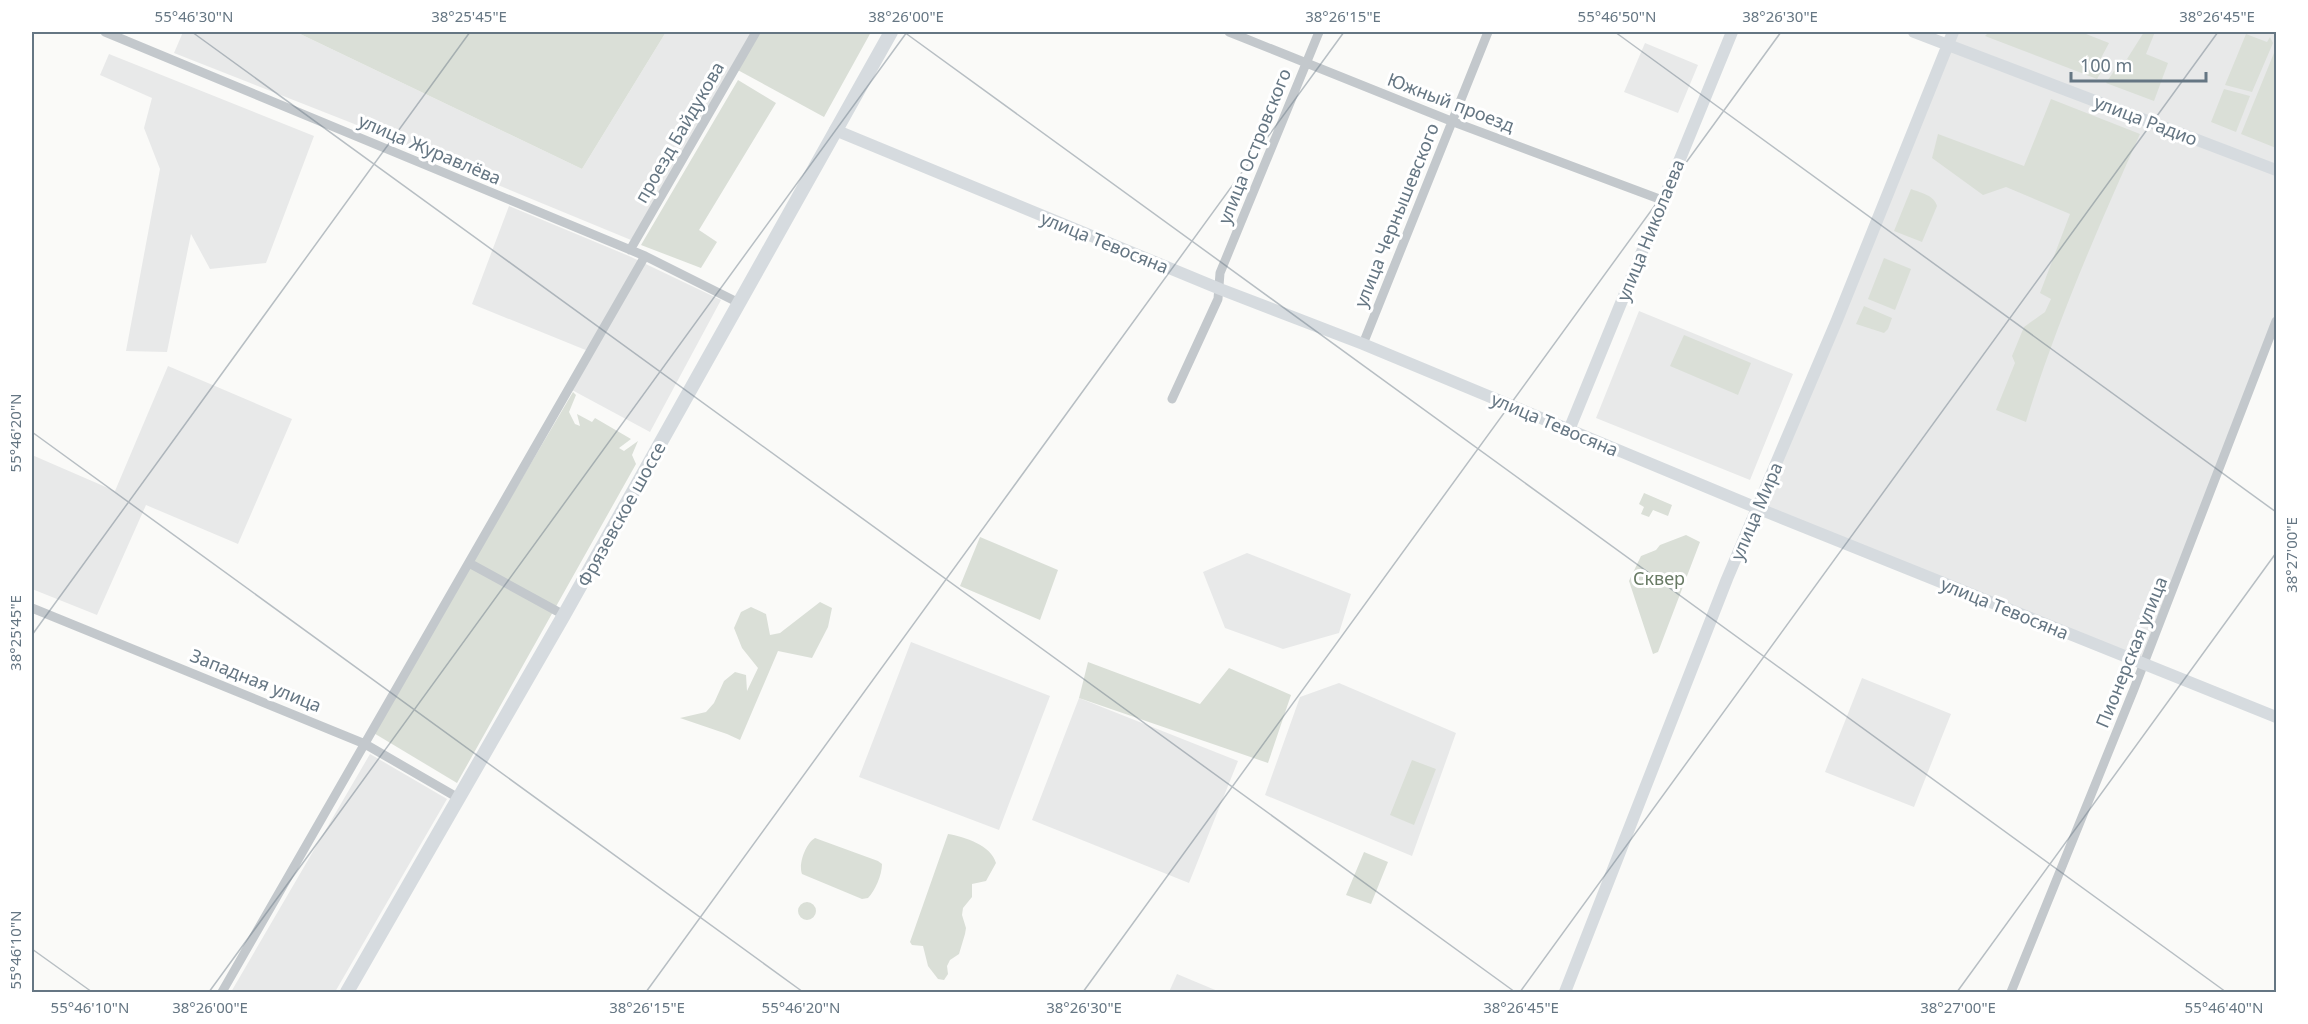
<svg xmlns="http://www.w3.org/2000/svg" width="2308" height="1024" viewBox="0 0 2308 1024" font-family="'Noto Sans',sans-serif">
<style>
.built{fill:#e8e9e9}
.green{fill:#dadfd7}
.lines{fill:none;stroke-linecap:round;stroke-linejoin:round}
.minor{stroke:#c3c8cc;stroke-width:9}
.major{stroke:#d6dbdf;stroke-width:12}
.highway{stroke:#d6dbdf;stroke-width:14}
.ticks{fill:none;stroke:#657683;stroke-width:1.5;stroke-opacity:0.45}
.labels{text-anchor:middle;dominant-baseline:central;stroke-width:6;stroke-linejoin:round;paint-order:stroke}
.street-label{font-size:18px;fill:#657683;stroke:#fff}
.park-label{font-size:18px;fill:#687a64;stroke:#fff}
.neatline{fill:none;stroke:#657683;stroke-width:2}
.ticks-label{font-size:15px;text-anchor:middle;fill:#657683}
</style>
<rect width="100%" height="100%" fill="#fafaf8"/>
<path class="built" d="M 183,32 L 296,32 L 582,169 L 666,32 L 756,32 L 631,240 L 498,185 L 400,142 L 174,53 Z
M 1953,32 L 2276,32 L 2276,321 L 2144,665 L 1757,508 Z
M 1645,43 L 1698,65 L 1678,113 L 1624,92 Z
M 109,54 L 314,136 L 266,263 L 210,269 L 191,234 L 167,352 L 126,351 L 160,169 L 144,128 L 152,98 L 100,75 Z
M 509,206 L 629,256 L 721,300 L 650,432 L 572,390 L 593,353 L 472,304 Z
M 1639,311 L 1793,374 L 1750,480 L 1596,418 Z
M 168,366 L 292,419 L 238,544 L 146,505 L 97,615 L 32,589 L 32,455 L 115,491 Z
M 1247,553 L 1351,594 L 1339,633 L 1283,649 L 1225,628 L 1203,572 Z
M 911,642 L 1050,696 L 999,830 L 859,777 Z
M 1862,678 L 1951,714 L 1914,807 L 1825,772 Z
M 1339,683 L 1456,733 L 1412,856 L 1265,795 L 1300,697 Z
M 1079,698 L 1238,761 L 1189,883 L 1032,820 Z
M 370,754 L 447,799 L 335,992 L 231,992 Z
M 1177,974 L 1220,992 L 1169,992 Z"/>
<path class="green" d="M 296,32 L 666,32 L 582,169 Z
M 756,32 L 871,32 L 824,117 L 734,68 Z
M 1989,32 L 2081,32 L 2109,43 L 2100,60 L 2107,62 L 2097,79 L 1985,36 Z
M 2144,32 L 2155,32 L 2146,54 L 2168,63 L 2154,101 L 2106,83 L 2114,71 L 2122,67 Z
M 2246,34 L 2267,42 L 2270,37 L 2273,43 L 2252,92 L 2225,85 Z
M 2276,48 L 2276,148 L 2241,134 Z
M 738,80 L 776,103 L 699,230 L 717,242 L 701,268 L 641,245 Z
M 2224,89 L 2250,96 L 2236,132 L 2211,122 Z
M 2051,99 L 2140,134 C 2098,228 2056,323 2026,422 L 1996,410 L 2015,363 L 2012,356 L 2024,327 L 2045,312 L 2051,299 L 2040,293 L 2070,214 L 2006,187 L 1983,195 L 1932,158 L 1938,134 L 2024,166 Z
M 1911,189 C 1921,193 1934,195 1937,206 L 1922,242 L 1894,231 Z
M 1884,258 L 1911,269 L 1895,310 L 1868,299 Z
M 1864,306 L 1892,318 L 1888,329 L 1884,333 L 1856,324 Z
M 1684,335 L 1751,363 L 1738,395 L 1670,366 Z
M 573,392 L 576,395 L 569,412 L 575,424 L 580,426 L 577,414 L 592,422 L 595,418 L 631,439 L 619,448 L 624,451 L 638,441 L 632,455 L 636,464 L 457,783 L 372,732 Z
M 1644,493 L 1672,505 L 1668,516 L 1653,510 L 1649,517 L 1641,514 L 1644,507 L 1639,504 Z
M 1686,535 L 1700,542 L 1658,652 L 1653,654 L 1629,581 L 1641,556 L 1656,550 L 1660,545 Z
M 980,537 L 1058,570 L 1040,620 L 960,586 Z
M 820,602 L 832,608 L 828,627 L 812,658 L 778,651 L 740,740 L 727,734 L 680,718 L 706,712 L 714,703 L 724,681 L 735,672 L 746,675 L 747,691 L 758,668 L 742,648 L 734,628 L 741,612 L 751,607 L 766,614 L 770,635 L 780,633 Z
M 1088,662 L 1200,704 L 1229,668 L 1291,695 L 1268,763 L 1079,698 Z
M 1412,760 L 1436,769 L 1414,825 L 1390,815 Z
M 948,834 C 965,837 991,845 996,863 L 986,881 L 972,884 L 972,897 L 963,908 L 962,915 L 966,928 L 965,934 L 959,954 L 950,960 L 947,966 L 948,974 L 944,980 L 938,979 L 928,966 L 923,946 L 912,945 L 910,942 Z
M 815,838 L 878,861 L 882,864 C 882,875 875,891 868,898 L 862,899 L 802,874 C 798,864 806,843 815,838 Z
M 1364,852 L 1388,862 L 1371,904 L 1346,895 Z
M798 911a9 9 0 1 1 18 0a9 9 0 1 1-18 0Z"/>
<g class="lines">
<path class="minor" d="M 105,32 L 645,256 L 739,303
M 1229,32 L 1451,121 L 1662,200
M 630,250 L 756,32
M 1363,344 L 1488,32
M 1172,399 L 1218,299 L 1220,273 L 1319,32
M 469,563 L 564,615
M 32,608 L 365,744 L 460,799
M 222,992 L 645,256
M 2011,992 L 2134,689 L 2276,321"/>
<path class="major" d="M 1914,32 L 2276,170
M 835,130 L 1220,289 L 1363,344 L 1757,508 L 2276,717
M 1569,430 L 1732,32
M 1565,992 L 1727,579 L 1837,320 L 1953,32"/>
<path class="highway" d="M 347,992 L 564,615 L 891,32"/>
</g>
<path class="ticks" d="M 192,32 L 1515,992M 904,32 L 2226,992M 1615,32 L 2276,512M 32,34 L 33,32M 32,432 L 803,992M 32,635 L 470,32M 32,949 L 92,992M 209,992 L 907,32M 646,992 L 1344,32M 1083,992 L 1781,32M 1520,992 L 2218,32M 1957,992 L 2276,553"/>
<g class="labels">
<g class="street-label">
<text transform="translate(1451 102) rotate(21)">Южный проезд</text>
<text transform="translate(2146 120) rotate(21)">улица Радио</text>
<text transform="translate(679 132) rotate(-60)">проезд Байдукова</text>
<text transform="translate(1254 146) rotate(-68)">улица Островского</text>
<text transform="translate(430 149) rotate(23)">улица Журавлёва</text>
<text transform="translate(1396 215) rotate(-68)">улица Чернышевского</text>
<text transform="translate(1650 230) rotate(-68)">улица Николаева</text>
<text transform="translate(1105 242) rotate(22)">улица Тевосяна</text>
<text transform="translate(1555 424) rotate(23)">улица Тевосяна</text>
<text transform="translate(1756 511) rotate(-67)">улица Мира</text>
<text transform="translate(621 514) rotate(-61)">Фрязевское шоссе</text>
<text transform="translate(2005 608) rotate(22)">улица Тевосяна</text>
<text transform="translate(2131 652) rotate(-68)">Пионерская улица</text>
<text transform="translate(256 680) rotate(22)">Западная улица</text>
</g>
<g class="park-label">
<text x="1659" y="578">Сквер</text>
</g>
</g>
<rect width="2308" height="1024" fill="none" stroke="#ffffff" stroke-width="66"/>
<path d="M2071 72v9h135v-9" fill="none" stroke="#657683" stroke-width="3"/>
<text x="2080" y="72" font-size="18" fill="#657683" stroke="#ffffff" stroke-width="4.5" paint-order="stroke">100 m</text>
<rect x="33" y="33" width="2242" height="958" class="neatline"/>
<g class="ticks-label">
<text x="194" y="22">55°46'30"N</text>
<text x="469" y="22">38°25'45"E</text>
<text x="906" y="22">38°26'00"E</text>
<text x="1343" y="22">38°26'15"E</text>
<text x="1617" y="22">55°46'50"N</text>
<text x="1780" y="22">38°26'30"E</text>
<text x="2217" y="22">38°26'45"E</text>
<text transform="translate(16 433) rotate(-90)" y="5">55°46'20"N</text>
<text transform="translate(2292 555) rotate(-90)" y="5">38°27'00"E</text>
<text transform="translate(16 633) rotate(-90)" y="5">38°25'45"E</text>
<text transform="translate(16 950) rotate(-90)" y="5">55°46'10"N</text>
<text x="90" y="1013">55°46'10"N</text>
<text x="210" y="1013">38°26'00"E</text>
<text x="647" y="1013">38°26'15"E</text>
<text x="801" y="1013">55°46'20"N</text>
<text x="1084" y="1013">38°26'30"E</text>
<text x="1521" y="1013">38°26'45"E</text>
<text x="1958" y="1013">38°27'00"E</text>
<text x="2224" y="1013">55°46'40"N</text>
</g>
</svg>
